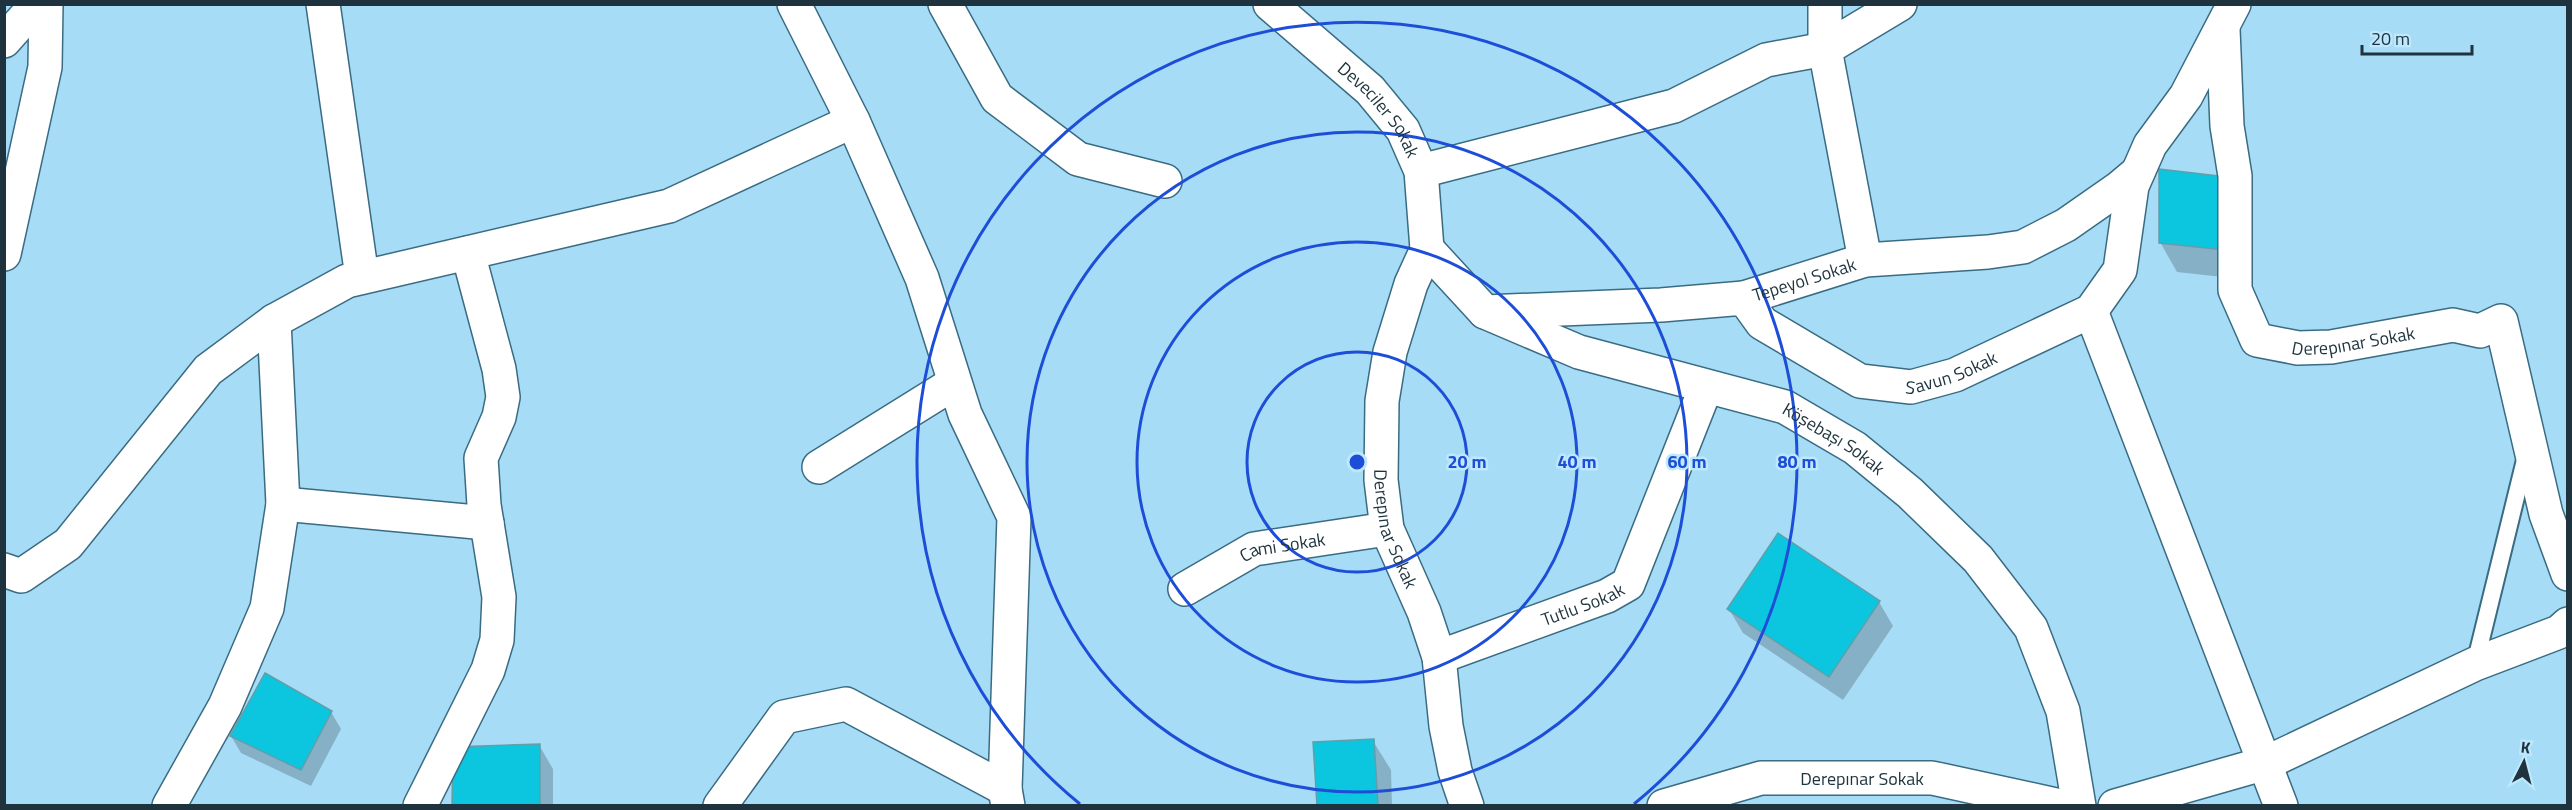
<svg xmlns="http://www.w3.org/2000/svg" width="2572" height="810" viewBox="0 0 2572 810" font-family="'Titillium Web',sans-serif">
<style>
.shadow{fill:#0003}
.building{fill:#0bc6de;stroke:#619faa;stroke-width:1.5}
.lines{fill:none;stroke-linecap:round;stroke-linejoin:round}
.lane-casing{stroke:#396c83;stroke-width:20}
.street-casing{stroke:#396c83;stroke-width:36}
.lane{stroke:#fff;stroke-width:16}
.street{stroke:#fff;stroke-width:33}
.ring{fill:none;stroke:#1d4ed8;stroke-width:3}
.labels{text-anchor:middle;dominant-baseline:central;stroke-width:5;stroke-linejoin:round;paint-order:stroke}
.street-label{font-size:18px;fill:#1e333d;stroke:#bee8fd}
.centre{fill:#1d4ed8;stroke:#bee8fd;stroke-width:3}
.ring-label{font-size:18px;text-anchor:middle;font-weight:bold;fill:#1d4ed8;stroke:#bee8fd;stroke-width:5;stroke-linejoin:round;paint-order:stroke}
</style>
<rect width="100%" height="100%" fill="#a7dcf7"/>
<path class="shadow" d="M 2160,171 L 2241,279 L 2177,272 L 2160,242 Z
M 1879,602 L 1893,626 L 1843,700 L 1743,633 L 1729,609 Z
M 331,712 L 341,729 L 311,786 L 241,753 L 231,736 Z
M 1373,741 L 1391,770 L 1392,806 L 1318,806 Z
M 539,745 L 553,769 L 553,806 L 453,806 Z"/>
<path class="building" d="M 2159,169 L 2227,177 L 2225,250 L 2159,243 Z
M 1778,533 L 1880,601 L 1829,677 L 1727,609 Z
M 265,673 L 332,711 L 301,770 L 230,736 Z
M 1374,739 L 1378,806 L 1317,806 L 1313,742 Z
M 540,744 L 540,806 L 452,806 L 453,747 Z"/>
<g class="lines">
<g class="lane-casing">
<path id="lane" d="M 2475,664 L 2526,456"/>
</g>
<g class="street-casing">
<g id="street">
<path d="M 323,4 L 362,277"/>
<path d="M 794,4 L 853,121 L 922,278 L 965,414 L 1014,517 L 1005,789 L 1008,806"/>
<path d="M 945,4 L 997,98 L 1078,159 L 1165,181"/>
<path id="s1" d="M 1270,4 L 1370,90 L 1403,130 L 1421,171 L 1427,249 L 1411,284 L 1390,352 L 1382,401 L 1381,480 L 1387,529 L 1424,612 L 1439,657 L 1446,726 L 1455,771 L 1467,806"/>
<path d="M 1825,4 L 1825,49 L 1865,260"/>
<path id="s2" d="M 2223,29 L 2227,126 L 2235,176 L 2235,290 L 2257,340 L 2298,348 L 2331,347 L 2453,325 L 2480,331 L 2501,321 L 2546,514 L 2568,574"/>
<path d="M 4,41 L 37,4"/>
<path d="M 1421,171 L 1674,106 L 1766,60 L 1825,49 L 1900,4"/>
<path id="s3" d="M 1427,249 L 1485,312 L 1579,352 L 1785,407 L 1855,448 L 1910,493 L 1978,559 L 2031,628 L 2063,711 L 2079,806"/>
<path d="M 4,254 L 45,67 L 46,4"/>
<path id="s4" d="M 1744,298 L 1865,260 L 1988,252 L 2023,247 L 2066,225 L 2119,188 L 2138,172"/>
<path d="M 2091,311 L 2281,806"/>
<path id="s5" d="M 1485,312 L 1661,305 L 1744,298 L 1762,323 L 1860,381 L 1911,387 L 1955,375 L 2091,311 L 2120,270 L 2132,186 L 2150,145 L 2186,96 L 2234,4"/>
<path d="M 819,467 L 954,383"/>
<path d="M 283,504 L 487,523"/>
<path d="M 4,570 L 21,576 L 68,544 L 208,370 L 274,321"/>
<path id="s6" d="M 1185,589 L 1254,549 L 1387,529"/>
<path id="s7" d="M 1439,657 L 1607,596 L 1628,584 L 1706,387"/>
<path d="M 169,806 L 225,706 L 267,608 L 283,504 L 274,321 L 347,281 L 669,206 L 853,121"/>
<path d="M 420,806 L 488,670 L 497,640 L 499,597 L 484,505 L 481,458 L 499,417 L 503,397 L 499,369 L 468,253"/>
<path d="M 720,806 L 784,717 L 846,704 L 1005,789"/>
<path id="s8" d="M 1664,806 L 1761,778 L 1932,778 L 2061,806"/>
<path d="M 2115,806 L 2266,763 L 2475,664 L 2559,632 L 2568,624"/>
</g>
</g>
<use href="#lane" class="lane"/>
<use href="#street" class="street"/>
</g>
<g class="ring">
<circle cx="1357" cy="462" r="110"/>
<circle cx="1357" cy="462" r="220"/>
<circle cx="1357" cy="462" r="330"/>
<path d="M1080 804A440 440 0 1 1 1634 804"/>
</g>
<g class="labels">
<g class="street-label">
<text stroke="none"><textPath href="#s1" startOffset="153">Deveciler Sokak</textPath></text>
<text stroke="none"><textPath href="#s4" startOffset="63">Tepeyol Sokak</textPath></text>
<text stroke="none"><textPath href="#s2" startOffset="414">Derepınar Sokak</textPath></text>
<text stroke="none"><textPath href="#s5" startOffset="498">Savun Sokak</textPath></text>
<text stroke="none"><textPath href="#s3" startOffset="459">Köşebaşı Sokak</textPath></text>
<text stroke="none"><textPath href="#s1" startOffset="596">Derepınar Sokak</textPath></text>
<text stroke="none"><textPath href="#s6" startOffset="108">Cami Sokak</textPath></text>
<text stroke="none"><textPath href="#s7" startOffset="153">Tutlu Sokak</textPath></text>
<text stroke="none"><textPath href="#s8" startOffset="202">Derepınar Sokak</textPath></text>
</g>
</g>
<circle cx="1357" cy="462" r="9" class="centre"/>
<g class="ring-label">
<text x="1467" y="468">20 m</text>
<text x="1577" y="468">40 m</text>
<text x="1687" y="468">60 m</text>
<text x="1797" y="468">80 m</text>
</g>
<rect width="2572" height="810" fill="none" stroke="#1e333d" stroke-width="12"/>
<g transform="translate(2524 762) rotate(6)" stroke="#bee8fd" stroke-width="4.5" paint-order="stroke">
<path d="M0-4.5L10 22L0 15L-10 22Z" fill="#1e333d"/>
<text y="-9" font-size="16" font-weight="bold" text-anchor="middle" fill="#1e333d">K</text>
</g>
<path d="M2362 45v9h110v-9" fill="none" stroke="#1e333d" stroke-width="3"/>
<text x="2371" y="45" font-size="18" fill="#1e333d" stroke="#bee8fd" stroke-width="4.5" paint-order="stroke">20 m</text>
</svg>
